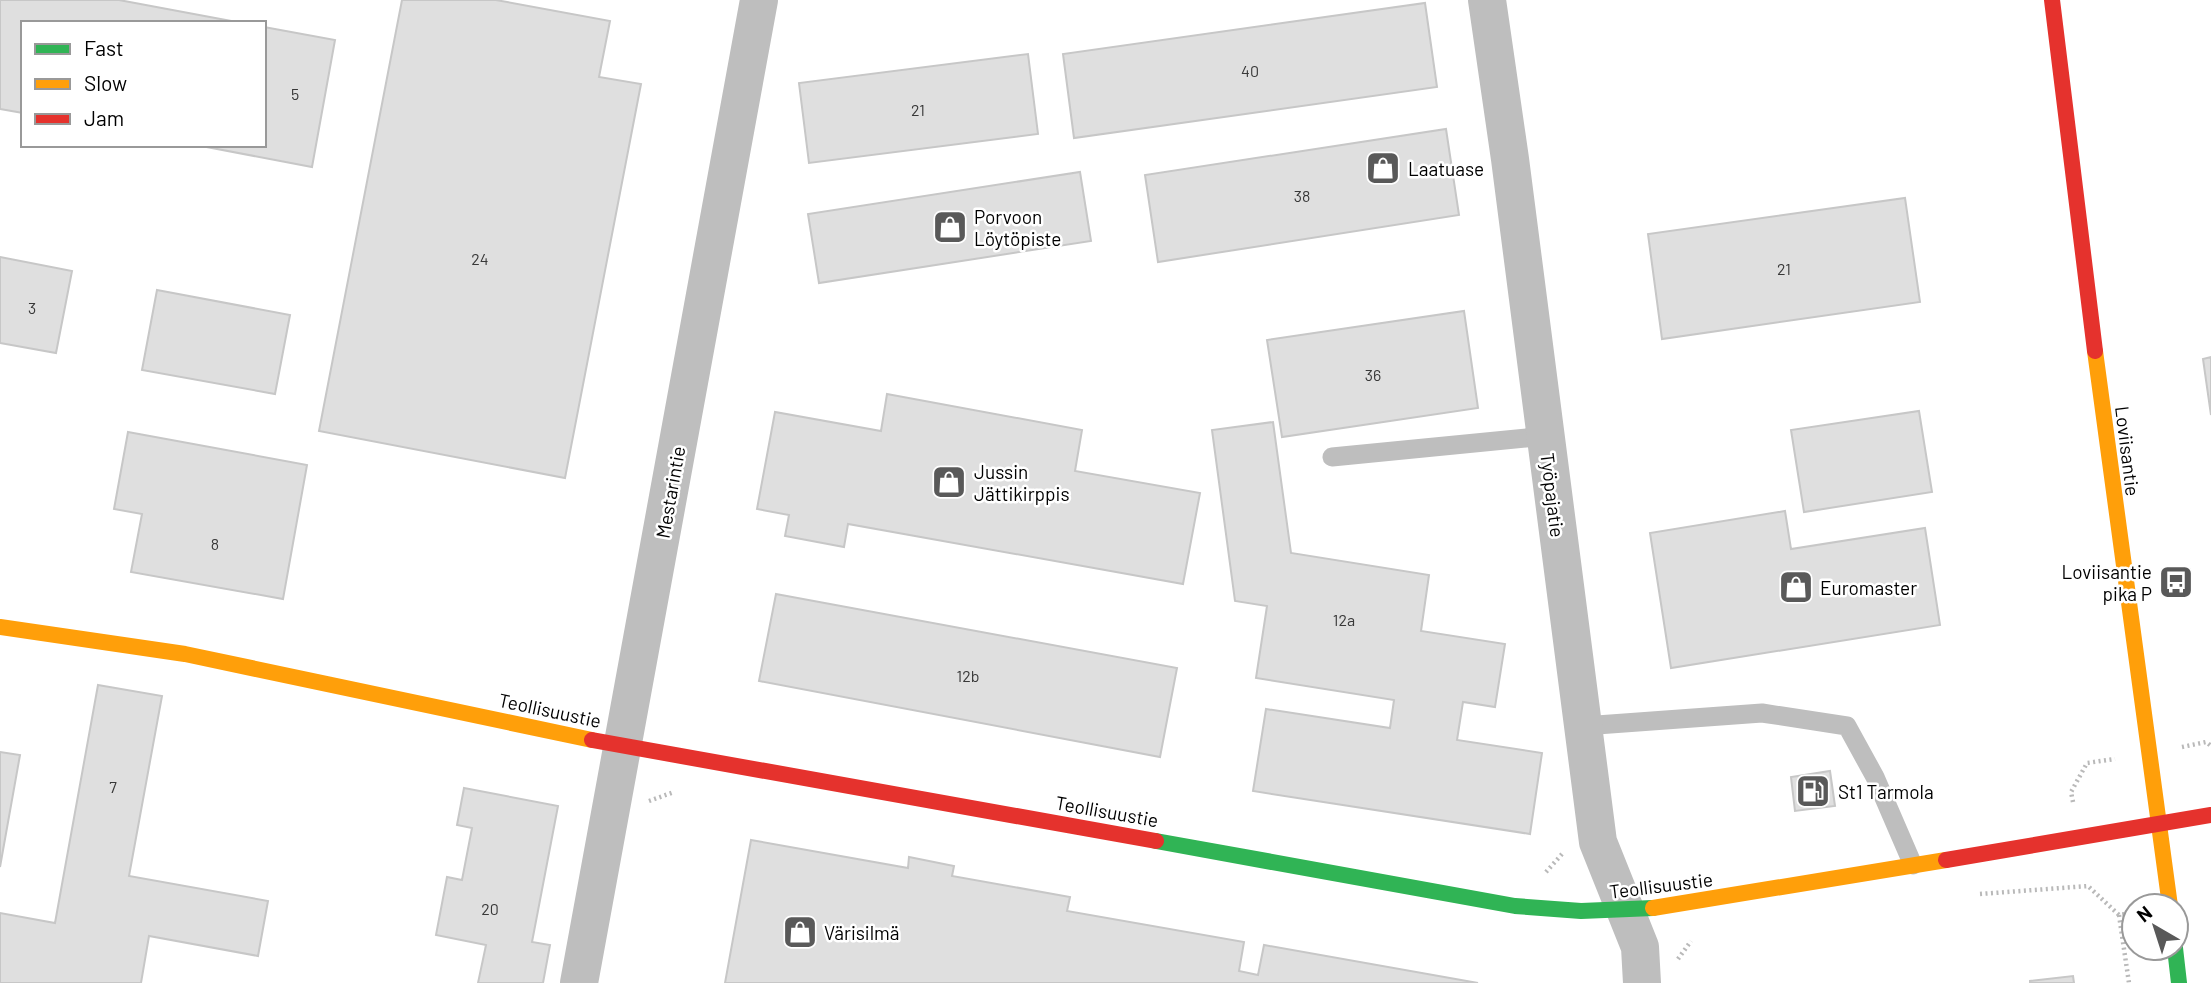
<svg xmlns="http://www.w3.org/2000/svg" width="2211" height="983" viewBox="0 0 2211 983" font-family="Barlow,sans-serif">
<style>
.building{fill:#dfdfdf;stroke:#c7c7c7;stroke-width:2}
.lines{fill:none;stroke-linecap:round;stroke-linejoin:round}
.path{stroke:#b9b9b9;stroke-width:4.5;stroke-dasharray:2 3.5;stroke-linecap:butt}
.lane{stroke:#bebebe;stroke-width:19}
.street{stroke:#bebebe;stroke-width:38}
.fast{stroke:#30b455;stroke-width:16}
.slow{stroke:#ff9f0a;stroke-width:16}
.jam{stroke:#e5322d;stroke-width:16}
.labels{text-anchor:middle;dominant-baseline:central;stroke-width:5;stroke-linejoin:round;paint-order:stroke}
.number-label{font-size:16px;fill:#383838}
.poi-label{font-size:19px;fill:#000;stroke:#fff;text-anchor:start}
.street-label{font-size:19px;fill:#000;stroke:#fff}
</style>
<rect width="100%" height="100%" fill="#fff"/>
<path class="building" d="M 0,0 L 119,0 L 242,23 L 23,23 L 23,113 L 0,109 Z
M 402,0 L 496,0 L 610,21 L 599,77 L 641,84 L 565,478 L 319,431 Z
M 1425,3 L 1437,87 L 1074,138 L 1063,54 Z
M 264,27 L 335,40 L 312,167 L 196,145 L 264,145 Z
M 1028,54 L 1038,134 L 809,163 L 799,83 Z
M 1446,129 L 1459,215 L 1158,262 L 1145,175 Z
M 1080,172 L 1091,241 L 819,283 L 808,214 Z
M 1905,198 L 1920,302 L 1662,339 L 1648,234 Z
M 0,257 L 72,271 L 56,353 L 0,343 Z
M 157,290 L 290,315 L 275,394 L 142,370 Z
M 1464,311 L 1478,408 L 1282,437 L 1267,340 Z
M 2211,357 L 2211,415 L 2203,359 Z
M 887,394 L 1082,430 L 1075,471 L 1200,493 L 1183,584 L 848,524 L 844,547 L 785,536 L 789,515 L 757,509 L 775,412 L 881,431 Z
M 1919,411 L 1932,492 L 1804,512 L 1791,430 Z
M 1273,422 L 1291,553 L 1429,575 L 1421,631 L 1505,644 L 1495,707 L 1463,702 L 1457,740 L 1542,753 L 1530,834 L 1253,791 L 1266,709 L 1390,728 L 1394,700 L 1256,678 L 1267,606 L 1235,601 L 1212,430 Z
M 128,432 L 307,465 L 283,599 L 131,572 L 142,514 L 114,509 Z
M 1785,511 L 1791,549 L 1925,528 L 1940,625 L 1671,668 L 1650,533 Z
M 776,594 L 1177,668 L 1160,757 L 759,681 Z
M 98,685 L 162,696 L 129,876 L 268,901 L 258,956 L 149,936 L 141,983 L 0,983 L 0,913 L 55,923 Z
M 0,752 L 20,755 L 0,867 Z
M 1830,771 L 1835,806 L 1795,811 L 1791,777 Z
M 464,788 L 558,806 L 532,942 L 550,945 L 543,983 L 478,983 L 486,945 L 436,935 L 447,877 L 462,880 L 472,828 L 457,825 Z
M 751,840 L 908,868 L 909,857 L 954,866 L 952,876 L 1070,897 L 1067,911 L 1244,942 L 1239,971 L 1258,975 L 1264,945 L 1478,983 L 725,983 Z
M 2073,976 L 2074,983 L 2030,983 L 2030,981 Z"/>
<g class="lines">
<path class="path" d="M 2182,747 L 2206,742 L 2211,746
M 649,801 L 674,792
M 2073,802 L 2071,792 L 2087,763 L 2115,759
M 1546,872 L 1563,853
M 1980,894 L 2088,886 L 2119,915 L 2134,913
M 2119,915 L 2129,983
M 1678,959 L 1691,941"/>
<path class="lane" d="M 1332,457 L 1546,436
M 1583,726 L 1762,713 L 1847,726 L 1875,777 L 1913,865"/>
<path class="street" d="M 1487,0 L 1510,159 L 1598,842 L 1640,947 L 1642,983
M 579,983 L 759,0"/>
<path class="fast" d="M 1156,841 L 1515,906 L 1581,911 L 1653,908
M 2175,948 L 2179,983"/>
<path class="slow" d="M 2095,351 L 2170,906
M 0,627 L 185,654 L 592,740
M 1653,908 L 1946,860"/>
<path class="jam" d="M 2052,0 L 2095,351
M 592,740 L 1156,841
M 1946,860 L 2211,815"/>
</g>
<defs>
<g id="shop-square" transform="scale(1.75)"><rect x="-9" y="-9" width="18" height="18" rx="4" fill="#595959" stroke="#fff"/><path d="M-5-2.5h2.3a2.7 3.5 0 0 1 5.4 0H5L5.5 6h-11ZM-1.5-2.5h3a1.5 2.3 0 0 0-3 0Z" fill="#fff"/></g>
<g id="bus-square" transform="scale(1.75)"><rect x="-9" y="-9" width="18" height="18" rx="4" fill="#595959" stroke="#fff"/><path d="M-5-6H5V4H4V6H2V4H-2V6H-4V4H-5ZM-3.5-4V0h7V-4ZM-3.5 1.2v1.5H-2V1.2ZM2 1.2v1.5H3.5V1.2Z" fill="#fff"/></g>
<g id="fuel-square" transform="scale(1.75)"><rect x="-9" y="-9" width="18" height="18" rx="4" fill="#595959" stroke="#fff"/><path d="M-5.5-6h7V0h2V4h1.3V-2.5L3-4.5l.8-.8L6-3V5H2.5V1h-1V6h-7ZM-4.2-4.7v3.2H.2V-4.7Z" fill="#fff"/></g>
</defs>
<g fill-rule="evenodd">
<use href="#shop-square" x="1383" y="168"/>
<use href="#shop-square" x="950" y="227"/>
<use href="#shop-square" x="949" y="482"/>
<use href="#bus-square" x="2176" y="582"/>
<use href="#shop-square" x="1796" y="587"/>
<use href="#fuel-square" x="1813" y="791"/>
<use href="#shop-square" x="800" y="932"/>
</g>
<g class="labels">
<g class="number-label">
<text x="1250" y="70">40</text>
<text x="295" y="93">5</text>
<text x="918" y="109">21</text>
<text x="1302" y="195">38</text>
<text x="480" y="258">24</text>
<text x="1784" y="268">21</text>
<text x="32" y="307">3</text>
<text x="1373" y="374">36</text>
<text x="215" y="543">8</text>
<text x="1344" y="619">12a</text>
<text x="968" y="675">12b</text>
<text x="113" y="786">7</text>
<text x="490" y="908">20</text>
</g>
<g class="poi-label">
<text x="1408" y="168">Laatuase</text>
<text x="974" y="216">Porvoon<tspan x="974" dy="22">Löytöpiste</tspan></text>
<text x="974" y="471">Jussin<tspan x="974" dy="22">Jättikirppis</tspan></text>
<text x="2152" y="571" text-anchor="end">Loviisantie<tspan x="2152" dy="22">pika P</tspan></text>
<text x="1820" y="587">Euromaster</text>
<text x="1838" y="791">St1 Tarmola</text>
<text x="824" y="932">Värisilmä</text>
</g>
<g class="street-label">
<text transform="translate(2128 451) rotate(83)">Loviisantie</text>
<text transform="translate(670 492) rotate(-80)">Mestarintie</text>
<text transform="translate(1553 495) rotate(83)">Työpajatie</text>
<text transform="translate(550 710) rotate(12)">Teollisuustie</text>
<text transform="translate(1107 811) rotate(10)">Teollisuustie</text>
<text transform="translate(1661 885) rotate(-7)">Teollisuustie</text>
</g>
</g>
<rect x="21" y="21" width="245" height="126" fill="#ffffff" stroke="#999999" stroke-width="2"/>
<rect x="35" y="44" width="35" height="10" fill="#30b455" stroke="#999999" stroke-width="2"/>
<text x="84" y="56" font-size="21" fill="#000000">Fast</text>
<rect x="35" y="79" width="35" height="10" fill="#ff9f0a" stroke="#999999" stroke-width="2"/>
<text x="84" y="91" font-size="21" fill="#000000">Slow</text>
<rect x="35" y="114" width="35" height="10" fill="#e5322d" stroke="#999999" stroke-width="2"/>
<text x="84" y="126" font-size="21" fill="#000000">Jam</text>
<g transform="translate(2155 927) rotate(321)"><circle r="33" fill="#ffffff" stroke="#999999" stroke-width="2"/>
<path d="M0-5L12 26L0 18L-12 26Z" fill="#595959"/>
<text y="-10" font-size="19" font-weight="bold" text-anchor="middle" fill="#000000">N</text>
</g>
</svg>
